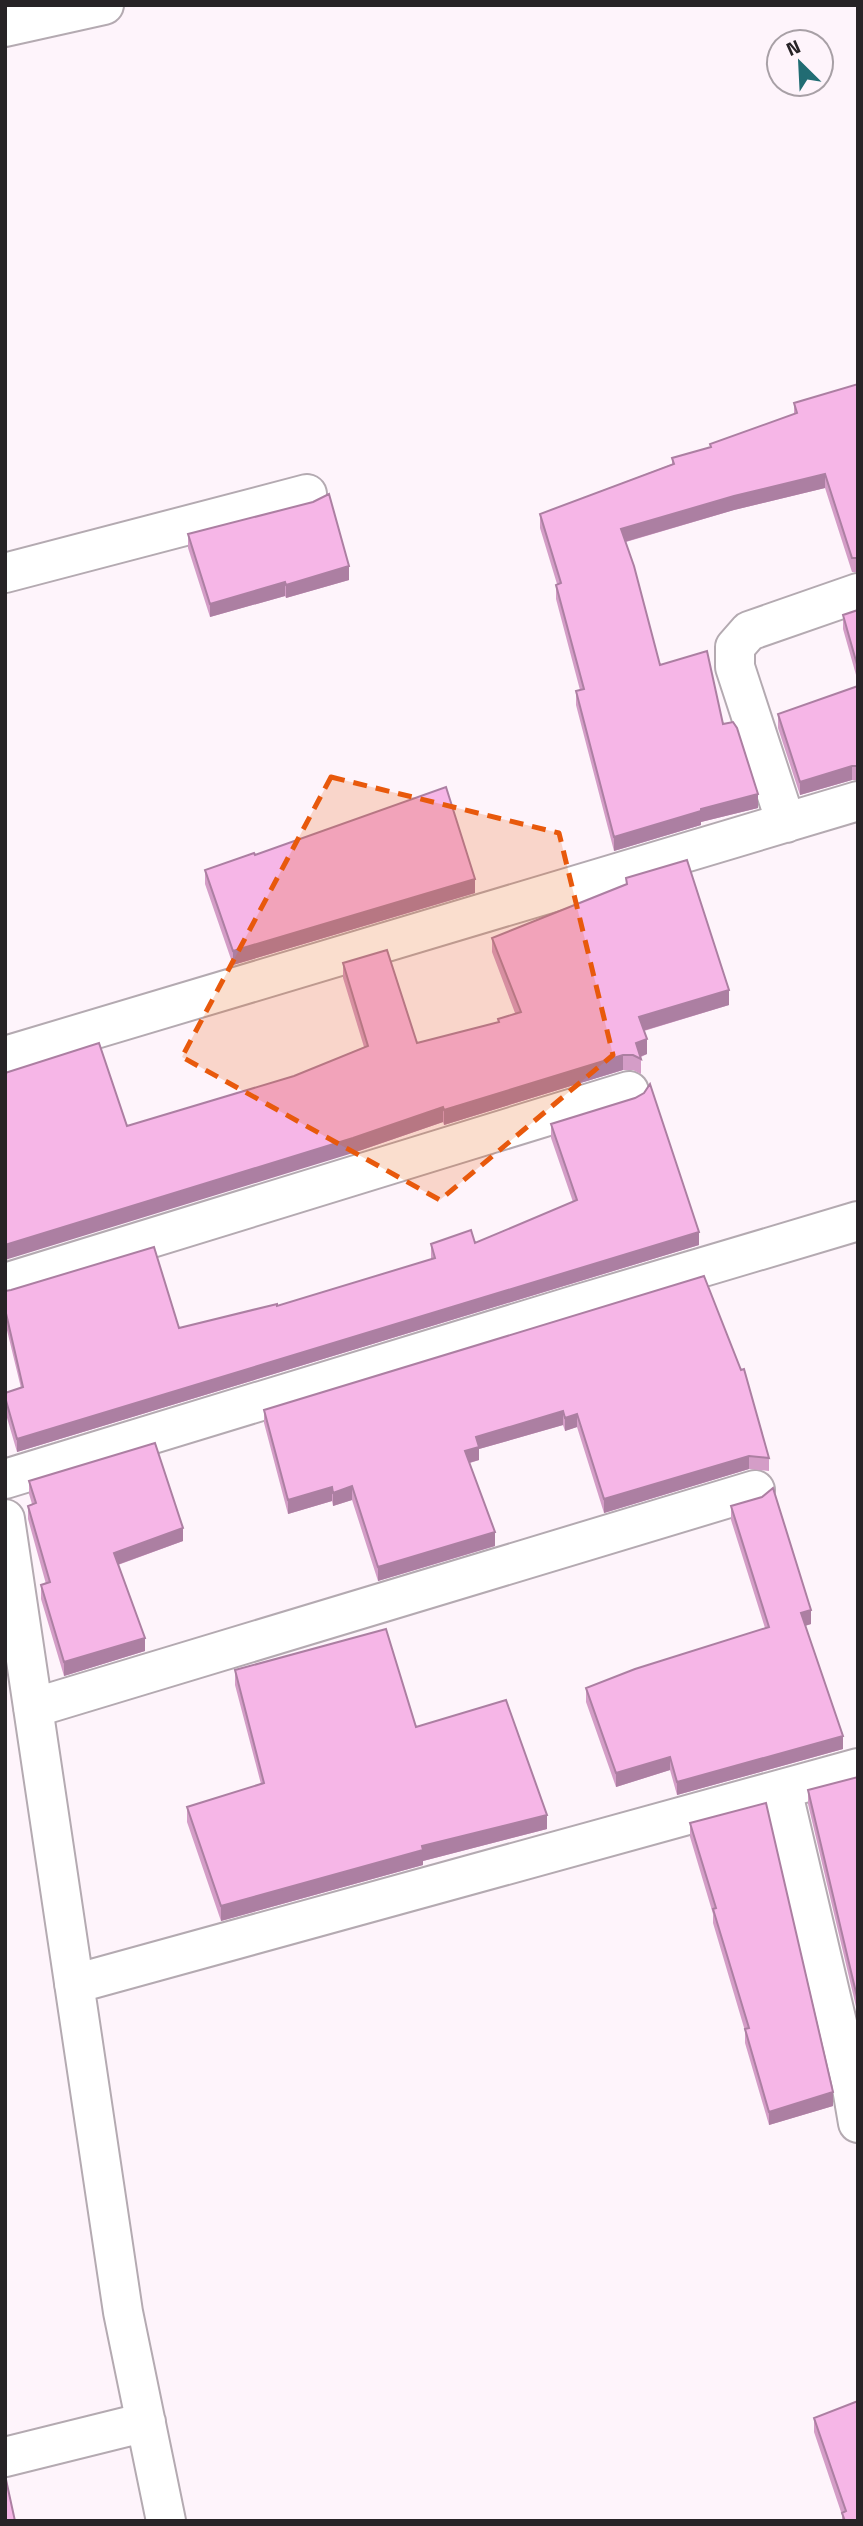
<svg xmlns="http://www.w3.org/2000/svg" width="863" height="2526" viewBox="0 0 863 2526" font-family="'Titillium Web',sans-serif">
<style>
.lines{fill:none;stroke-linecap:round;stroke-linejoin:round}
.minor-casing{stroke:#b4aab1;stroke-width:42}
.minor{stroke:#fff;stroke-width:38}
.wall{fill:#d49dc7}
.shaded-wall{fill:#ac7fa2}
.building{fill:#f6b6e7;stroke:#ac7fa2;stroke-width:2}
.marked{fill:#e8590c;fill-opacity:0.2;stroke:#e8590c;stroke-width:5;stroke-dasharray:14 9;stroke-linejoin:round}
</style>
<rect width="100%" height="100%" fill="#fef4fb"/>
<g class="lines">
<g class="minor-casing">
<path id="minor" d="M 5,27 L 104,5
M 5,573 L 307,494
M 786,823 L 735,667 L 735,647 L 749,631 L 858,593
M 5,1056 L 858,801
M 5,1283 L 629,1091
M 5,1479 L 579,1304 L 858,1221
M 5,1519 L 123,2312 L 166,2521
M 33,1708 L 755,1490
M 782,1789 L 851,2082 L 858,2123
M 74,1984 L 858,1768
M 5,2457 L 146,2422"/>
</g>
<use href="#minor" class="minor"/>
</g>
<path class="wall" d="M 858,384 L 858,572 L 852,572 L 825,488 L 734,510 L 626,542 L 660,665 L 723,724 L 758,808 L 701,822 L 701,825 L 614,851 L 576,705 L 576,691 L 580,690 L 556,599 L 556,585 L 557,584 L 540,528 L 540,514 L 672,464 L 672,458 L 710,447 L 710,444 L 794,415 L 794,403 Z
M 188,534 L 349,580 L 286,598 L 285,596 L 210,617 L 188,548 Z
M 858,610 L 858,682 L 843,629 L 843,615 Z
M 858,686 L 858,780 L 852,780 L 800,795 L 778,728 L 778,714 Z
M 255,855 L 475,893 L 233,965 L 205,884 L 205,870 Z
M 626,878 L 729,1005 L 644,1031 L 647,1054 L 641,1057 L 641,1074 L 633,1070 L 623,1070 L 444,1125 L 443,1122 L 353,1153 L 127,1126 L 294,1076 L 364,1047 L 343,978 L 343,963 L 417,1043 L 498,1022 L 498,1019 L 515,1013 L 492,952 L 492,938 L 626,885 Z
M 551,1124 L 699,1245 L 17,1452 L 5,1411 L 5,1393 L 21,1388 L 5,1322 L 5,1291 L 179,1328 L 277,1306 L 431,1259 L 431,1244 L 475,1243 L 573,1202 L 551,1138 Z
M 704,1276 L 769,1458 L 769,1471 L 749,1469 L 604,1513 L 577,1427 L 565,1431 L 563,1425 L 479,1449 L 479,1460 L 470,1463 L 495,1546 L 378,1581 L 352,1500 L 333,1506 L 332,1501 L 288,1514 L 264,1423 L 264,1410 Z
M 29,1481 L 183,1541 L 118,1565 L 145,1651 L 64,1676 L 41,1599 L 41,1585 L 46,1584 L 28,1519 L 28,1506 L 32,1504 L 29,1494 Z
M 762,1497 L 811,1624 L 805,1626 L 843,1749 L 677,1795 L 670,1770 L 616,1787 L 586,1702 L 586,1688 L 765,1628 L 731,1520 L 731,1506 Z
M 235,1670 L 416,1727 L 547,1829 L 423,1861 L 423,1865 L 221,1921 L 187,1822 L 187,1807 L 261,1784 L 235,1685 Z
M 858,1777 L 858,2015 L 808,1804 L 808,1790 Z
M 690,1823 L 833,2106 L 769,2125 L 745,2043 L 745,2031 L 713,1923 L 713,1914 L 690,1837 Z
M 814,2418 L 858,2521 L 842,2521 L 842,2515 L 814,2432 Z"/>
<path class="shaded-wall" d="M 825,474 L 825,488 L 734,510 L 621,543 L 621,529 L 734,496 Z
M 349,566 L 349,580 L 286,598 L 286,585 Z
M 285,582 L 285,596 L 210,617 L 210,604 Z
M 852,766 L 852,780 L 800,795 L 800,782 Z
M 758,794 L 758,808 L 701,822 L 701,825 L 614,851 L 614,837 L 701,809 Z
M 475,879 L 475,893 L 233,965 L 233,951 Z
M 729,990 L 729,1005 L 639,1032 L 639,1017 Z
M 647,1039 L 647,1054 L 639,1057 L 636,1043 Z
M 623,1055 L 623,1070 L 444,1125 L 444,1110 Z
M 443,1107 L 443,1122 L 353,1153 L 5,1260 L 5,1245 Z
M 699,1232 L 699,1245 L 17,1452 L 17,1439 Z
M 563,1411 L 563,1425 L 479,1449 L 479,1460 L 465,1464 L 465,1451 L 476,1437 Z
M 577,1414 L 577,1427 L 565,1431 L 565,1418 Z
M 749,1456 L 749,1469 L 604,1513 L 604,1499 Z
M 352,1486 L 352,1500 L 333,1506 L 333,1493 Z
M 332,1487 L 332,1501 L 288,1514 L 288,1500 Z
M 183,1528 L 183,1541 L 114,1566 L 114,1553 Z
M 495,1532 L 495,1546 L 378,1581 L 378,1567 Z
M 811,1610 L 811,1624 L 801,1627 L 801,1613 Z
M 145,1638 L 145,1651 L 64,1676 L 64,1662 Z
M 843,1736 L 843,1749 L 677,1795 L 677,1782 Z
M 670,1757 L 670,1770 L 616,1787 L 616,1773 Z
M 547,1815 L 547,1829 L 423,1861 L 423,1865 L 221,1921 L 221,1906 L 422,1846 Z
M 833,2092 L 833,2106 L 769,2125 L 769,2112 Z"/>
<path class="building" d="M 858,384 L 858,558 L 852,558 L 825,474 L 734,496 L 621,529 L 634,566 L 660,665 L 707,651 L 723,724 L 733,722 L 737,728 L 758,794 L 701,809 L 701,811 L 614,837 L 576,691 L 584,689 L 556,585 L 561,583 L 540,514 L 674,464 L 672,458 L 711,447 L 710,444 L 797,413 L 794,403 Z
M 329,494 L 349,566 L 286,585 L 285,582 L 210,604 L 188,534 L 313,502 Z
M 858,610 L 858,668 L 843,615 Z
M 858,686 L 858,766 L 852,766 L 800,782 L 778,714 Z
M 446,787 L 475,879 L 233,951 L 205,870 L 254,853 L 255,855 Z
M 687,860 L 729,990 L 639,1017 L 647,1039 L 636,1043 L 641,1059 L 633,1055 L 623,1055 L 444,1110 L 443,1107 L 353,1138 L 5,1245 L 5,1073 L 99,1043 L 127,1126 L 294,1076 L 368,1046 L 343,963 L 387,950 L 417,1043 L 499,1022 L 498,1019 L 521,1012 L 492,938 L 627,884 L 626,878 Z
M 650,1084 L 699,1232 L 17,1439 L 5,1397 L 5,1393 L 23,1387 L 5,1309 L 5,1291 L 11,1290 L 154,1247 L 179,1328 L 277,1304 L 277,1306 L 435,1258 L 431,1244 L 471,1230 L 475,1243 L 577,1200 L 551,1124 L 635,1098 L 644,1093 Z
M 704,1276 L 741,1370 L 744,1369 L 769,1458 L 749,1456 L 604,1499 L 577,1414 L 565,1418 L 563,1411 L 476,1437 L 479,1447 L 465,1451 L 495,1532 L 378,1567 L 352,1486 L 333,1493 L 332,1487 L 288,1500 L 264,1410 Z
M 155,1443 L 183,1528 L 114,1553 L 145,1638 L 64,1662 L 41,1585 L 50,1582 L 28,1506 L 36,1503 L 29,1481 Z
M 773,1488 L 811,1610 L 801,1613 L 843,1736 L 677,1782 L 670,1757 L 616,1773 L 586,1688 L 635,1669 L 769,1627 L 731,1506 L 762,1497 Z
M 386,1629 L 416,1727 L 506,1700 L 547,1815 L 422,1846 L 423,1850 L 221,1906 L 187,1807 L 264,1783 L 235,1670 Z
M 858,1777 L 858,2001 L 808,1790 Z
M 766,1803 L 833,2092 L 769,2112 L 745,2029 L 749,2028 L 713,1909 L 716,1908 L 690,1823 Z
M 858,2401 L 858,2521 L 845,2521 L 842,2513 L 846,2511 L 814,2418 Z
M 5,2475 L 15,2521 L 5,2521 Z"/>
<path class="marked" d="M 331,777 L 559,833 L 613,1055 L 440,1200 L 182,1057 Z"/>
<rect width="863" height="2526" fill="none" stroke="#272326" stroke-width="14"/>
<g transform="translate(800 63) rotate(336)"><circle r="33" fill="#fef4fb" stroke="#a8a0a6" stroke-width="2"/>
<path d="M0-5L12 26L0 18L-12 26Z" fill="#216c73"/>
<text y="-10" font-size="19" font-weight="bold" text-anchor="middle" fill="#272326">N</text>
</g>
</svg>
